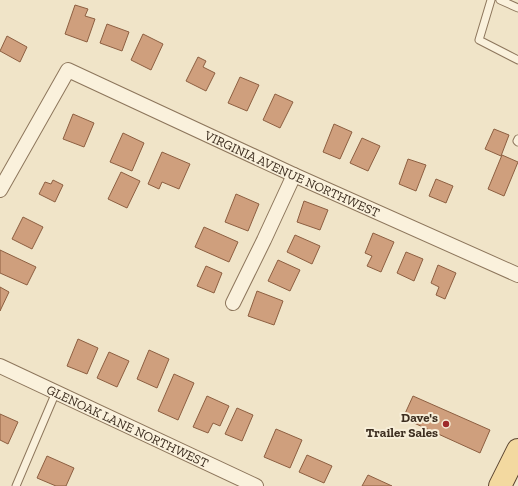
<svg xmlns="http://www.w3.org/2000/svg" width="518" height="486" viewBox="0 0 518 486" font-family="'Zilla Slab',serif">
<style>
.building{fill:#cf9f7d;stroke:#8d5f41}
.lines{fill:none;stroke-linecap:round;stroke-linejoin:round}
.lane-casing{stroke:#8d765c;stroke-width:9}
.street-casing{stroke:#8d765c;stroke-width:16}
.primary-casing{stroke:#5b4430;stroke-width:24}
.lane{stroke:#faf1dc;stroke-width:7}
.street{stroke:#faf1dc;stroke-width:14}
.primary{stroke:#f3d9a0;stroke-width:22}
.poi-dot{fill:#9e2a2b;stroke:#f7eed8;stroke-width:1.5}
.labels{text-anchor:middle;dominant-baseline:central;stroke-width:4;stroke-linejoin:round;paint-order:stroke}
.street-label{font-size:13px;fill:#3d2e20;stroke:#f7eed8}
.poi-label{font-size:13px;font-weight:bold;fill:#3d2e20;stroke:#f7eed8;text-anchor:end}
</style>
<rect width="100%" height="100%" fill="#f0e4c8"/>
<path class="building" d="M 75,5 L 88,9 L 85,16 L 95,19 L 87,42 L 65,34 Z
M 107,24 L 129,32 L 122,51 L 100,43 Z
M 143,34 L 163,44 L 151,70 L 131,60 Z
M 7,36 L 27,47 L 20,62 L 0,51 Z
M 198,57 L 206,61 L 203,67 L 215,73 L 206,91 L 186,81 Z
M 240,77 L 259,85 L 247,111 L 228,103 Z
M 275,94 L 293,102 L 280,128 L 263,120 Z
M 73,114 L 94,123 L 84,147 L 63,139 Z
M 334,124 L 352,132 L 340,159 L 323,152 Z
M 494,129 L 509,135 L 501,156 L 485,149 Z
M 123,133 L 144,143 L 132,171 L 110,162 Z
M 362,138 L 380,146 L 368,171 L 350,163 Z
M 162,152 L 190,164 L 179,189 L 162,182 L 159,189 L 148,184 Z
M 502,155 L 518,162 L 504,196 L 488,189 Z
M 408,159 L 426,165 L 416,191 L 399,184 Z
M 121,172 L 140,181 L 127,208 L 108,199 Z
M 436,179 L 453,186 L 446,203 L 429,196 Z
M 53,180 L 63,185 L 55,202 L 39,194 L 45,182 L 51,184 Z
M 236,194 L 259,204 L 248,231 L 225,222 Z
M 304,201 L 328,210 L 320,230 L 297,222 Z
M 23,217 L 43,227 L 32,249 L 12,239 Z
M 204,227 L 238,242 L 229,262 L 195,247 Z
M 373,233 L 394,242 L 381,272 L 367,266 L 372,256 L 365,253 Z
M 295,235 L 320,246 L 312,264 L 287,252 Z
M 0,250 L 36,267 L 27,285 L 0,273 Z
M 406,252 L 423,259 L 414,281 L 397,273 Z
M 278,260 L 300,270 L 290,291 L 268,281 Z
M 438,265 L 456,273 L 445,299 L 436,295 L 439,287 L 431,283 Z
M 206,266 L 222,273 L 214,293 L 197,286 Z
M 0,287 L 9,292 L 0,311 Z
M 257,291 L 283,301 L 274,325 L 248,316 Z
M 78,339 L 98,348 L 87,374 L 67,366 Z
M 149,350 L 169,359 L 157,388 L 137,379 Z
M 109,352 L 129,361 L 117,387 L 97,378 Z
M 174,374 L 194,383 L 178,420 L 158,411 Z
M 207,396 L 229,406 L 220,426 L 213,423 L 208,433 L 193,427 Z
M 413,396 L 490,430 L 480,453 L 403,418 Z
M 237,408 L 253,415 L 242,441 L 225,434 Z
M 0,414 L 18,422 L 8,444 L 0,440 Z
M 276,429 L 302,440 L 290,468 L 264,457 Z
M 307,455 L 332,466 L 324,483 L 299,472 Z
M 47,456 L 74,468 L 66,486 L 56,486 L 37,478 Z
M 368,475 L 392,486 L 362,486 Z"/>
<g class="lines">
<g class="lane-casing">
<path id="lane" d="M 491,0 L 479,40 L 518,60
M 500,0 L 518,8
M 518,139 L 517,141 L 518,142
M 16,486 L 56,392"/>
</g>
<g class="street-casing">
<g id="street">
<path id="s1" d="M 0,190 L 68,70 L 294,175 L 518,275"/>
<path d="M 233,303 L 264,240 L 294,175"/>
<path id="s2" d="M 0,366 L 256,486"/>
</g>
</g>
<g class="primary-casing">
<path id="primary" d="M 500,486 L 518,450"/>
</g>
<use href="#lane" class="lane"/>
<use href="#street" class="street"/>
<use href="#primary" class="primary"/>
</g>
<circle class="poi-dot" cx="446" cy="424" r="4"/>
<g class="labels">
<g class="street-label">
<text stroke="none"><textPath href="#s1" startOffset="385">VIRGINIA AVENUE NORTHWEST</textPath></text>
<text stroke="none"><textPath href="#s2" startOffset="141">GLENOAK LANE NORTHWEST</textPath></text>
</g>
<g class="poi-label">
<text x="438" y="417">Dave's<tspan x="438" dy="15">Trailer Sales</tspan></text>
</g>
</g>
</svg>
